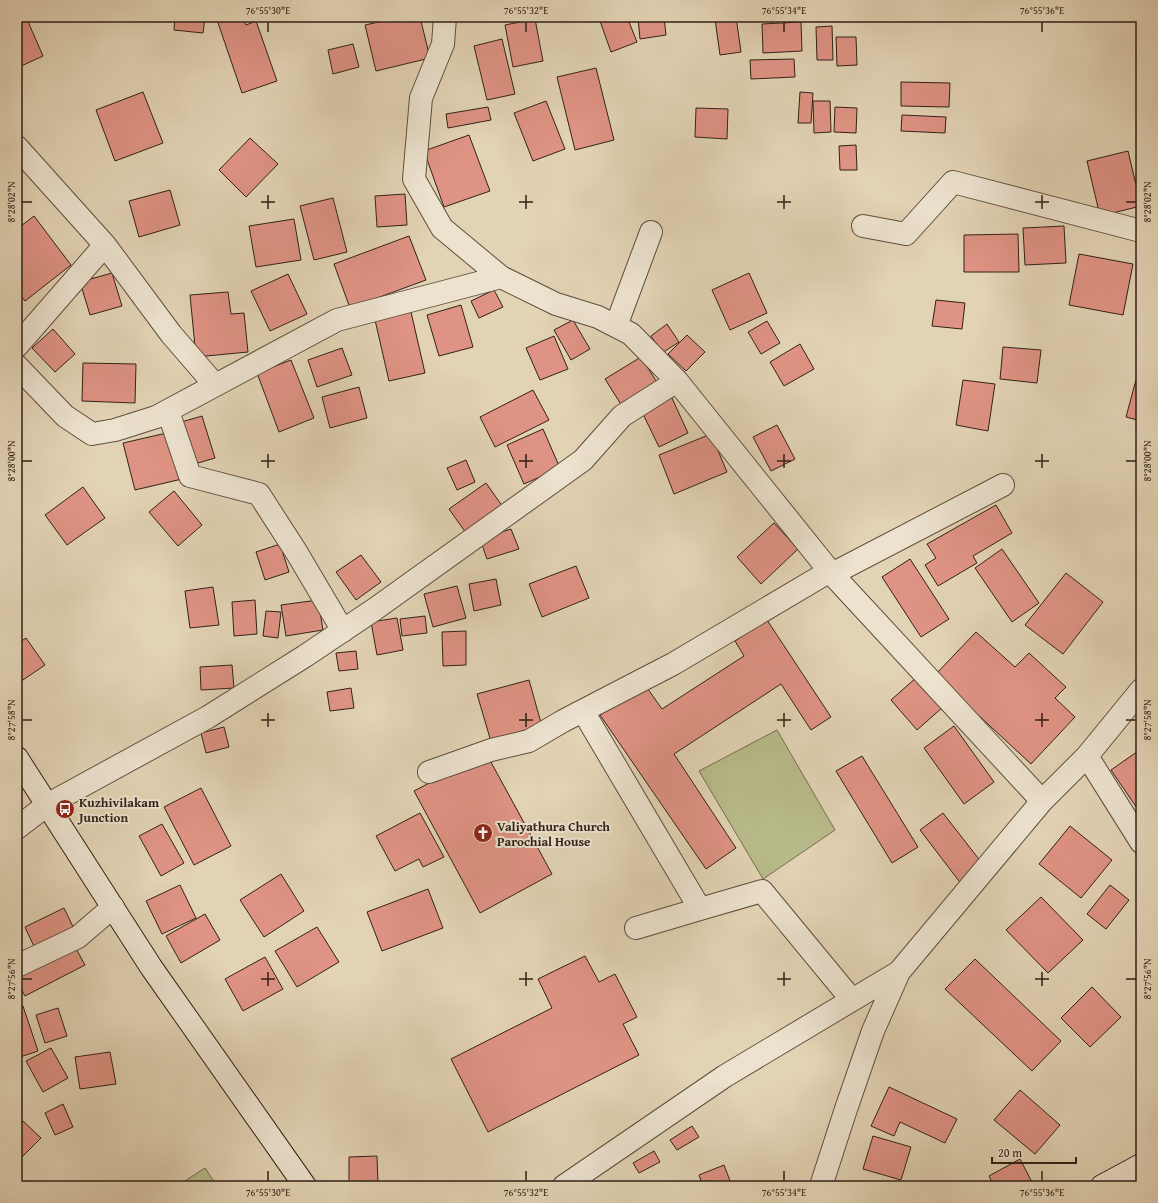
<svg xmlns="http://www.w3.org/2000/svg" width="1158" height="1203" viewBox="0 0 1158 1203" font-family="'Gentium Book Plus',serif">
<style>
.green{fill:#b8bb8a;stroke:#746e51}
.building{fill:#df9384;stroke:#312118}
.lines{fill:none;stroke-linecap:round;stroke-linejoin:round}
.minor-casing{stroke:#5d4e3f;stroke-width:24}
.secondary-casing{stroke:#312118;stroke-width:24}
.minor{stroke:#ece2ce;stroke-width:22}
.secondary{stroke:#ece2ce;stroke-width:22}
.ticks{fill:none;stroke:#312118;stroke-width:1.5}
.labels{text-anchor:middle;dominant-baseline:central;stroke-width:4;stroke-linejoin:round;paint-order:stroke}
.poi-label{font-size:13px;font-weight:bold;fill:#312118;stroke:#ece2ce;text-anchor:start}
.neatline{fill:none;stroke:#312118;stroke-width:1.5}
.ticks-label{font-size:10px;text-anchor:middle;fill:#312118}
</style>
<rect width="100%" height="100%" fill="#e2d3b4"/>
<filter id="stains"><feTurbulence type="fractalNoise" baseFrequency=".005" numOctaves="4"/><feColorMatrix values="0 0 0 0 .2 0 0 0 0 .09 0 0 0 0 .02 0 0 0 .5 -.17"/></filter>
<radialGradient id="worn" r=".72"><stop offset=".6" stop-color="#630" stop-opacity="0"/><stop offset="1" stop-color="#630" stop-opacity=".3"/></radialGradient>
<path class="green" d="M 777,730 L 835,830 L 763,879 L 699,771 Z
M 205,1168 L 217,1186 L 177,1186 Z"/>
<path class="building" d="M 17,17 L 26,17 L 43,56 L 17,68 Z
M 91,17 L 111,17 L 91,21 Z
M 175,17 L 205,17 L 203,33 L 174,30 Z
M 216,17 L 243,17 L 246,25 L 256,21 L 277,81 L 242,93 Z
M 291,17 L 335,17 L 335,21 L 291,21 Z
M 369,17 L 384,17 L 384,19 L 370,22 Z
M 387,17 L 420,17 L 430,58 L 376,71 L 365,25 L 388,20 Z
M 610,17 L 627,17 L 637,42 L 611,52 L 600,21 Z
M 638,17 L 664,17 L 666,35 L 640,39 Z
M 725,17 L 736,17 L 741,52 L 720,55 L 715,19 Z
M 535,19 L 543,61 L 513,67 L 505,25 Z
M 801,22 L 802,51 L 763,53 L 762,24 Z
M 832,26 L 833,60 L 817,60 L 816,27 Z
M 836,37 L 856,37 L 857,65 L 837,66 Z
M 502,39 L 515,94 L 487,100 L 474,46 Z
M 353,44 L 359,67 L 333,74 L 328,50 Z
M 794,59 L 795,77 L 751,79 L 750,60 Z
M 596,68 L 614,140 L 575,150 L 557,77 Z
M 901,82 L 950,83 L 949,107 L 901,106 Z
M 143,92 L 163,143 L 115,161 L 96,110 Z
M 800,92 L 813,93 L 811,123 L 798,123 Z
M 546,101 L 565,149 L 533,161 L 514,113 Z
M 813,101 L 830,101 L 831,132 L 814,133 Z
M 488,107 L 491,120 L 448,128 L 446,114 Z
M 835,107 L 857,108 L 856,133 L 834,132 Z
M 696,108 L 728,109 L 727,139 L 695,137 Z
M 902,115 L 946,117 L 945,133 L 901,131 Z
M 469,135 L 490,191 L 444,207 L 424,151 Z
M 250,138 L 278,164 L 246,197 L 219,170 Z
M 856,145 L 857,170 L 840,170 L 839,146 Z
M 1128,151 L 1141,206 L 1100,216 L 1087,161 Z
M 170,190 L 180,225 L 139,237 L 129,201 Z
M 405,194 L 407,225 L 377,227 L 375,196 Z
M 333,198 L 347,252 L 314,260 L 300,206 Z
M 34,216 L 71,265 L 25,301 L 17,291 L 17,229 Z
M 294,219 L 301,260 L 256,267 L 249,226 Z
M 1064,226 L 1066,263 L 1025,265 L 1023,228 Z
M 1018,234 L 1019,272 L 964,272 L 964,235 Z
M 409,236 L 426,280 L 350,308 L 334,264 Z
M 1079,254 L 1133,264 L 1123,315 L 1069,305 Z
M 112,273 L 122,306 L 90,315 L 80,282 Z
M 749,273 L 767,313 L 730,330 L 712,290 Z
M 288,274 L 307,314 L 270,331 L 251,291 Z
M 494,290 L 503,307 L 479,318 L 471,301 Z
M 228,292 L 231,314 L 244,313 L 248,352 L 196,357 L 190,295 Z
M 936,300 L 965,303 L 962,329 L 932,326 Z
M 461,305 L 473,347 L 439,356 L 427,315 Z
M 411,312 L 425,373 L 389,381 L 375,320 Z
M 573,320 L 590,349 L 571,360 L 554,330 Z
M 767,321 L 780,343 L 761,354 L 748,332 Z
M 667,324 L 679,342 L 662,353 L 651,336 Z
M 53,329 L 75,354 L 55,372 L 32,348 Z
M 687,335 L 705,352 L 686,371 L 668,354 Z
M 554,336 L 568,369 L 540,380 L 526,348 Z
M 800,344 L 814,369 L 784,386 L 770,362 Z
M 1003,347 L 1041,350 L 1037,383 L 1000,379 Z
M 342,348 L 352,375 L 317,387 L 308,360 Z
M 641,357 L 658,384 L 622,406 L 605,379 Z
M 291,360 L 314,418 L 279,432 L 257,373 Z
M 83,363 L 136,364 L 135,403 L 82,401 Z
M 1140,365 L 1141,365 L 1141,421 L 1126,417 Z
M 963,380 L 995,384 L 988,431 L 956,425 Z
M 359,387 L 367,418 L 330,428 L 322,397 Z
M 533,390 L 549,420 L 495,447 L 480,417 Z
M 671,396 L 688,433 L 659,447 L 641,410 Z
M 202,416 L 215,458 L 191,465 L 178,423 Z
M 777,425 L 795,459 L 771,471 L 753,437 Z
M 543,429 L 560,468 L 524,484 L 507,445 Z
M 171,432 L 182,479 L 135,490 L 123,443 Z
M 711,434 L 727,472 L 674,494 L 659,455 Z
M 466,460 L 475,482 L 457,490 L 447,468 Z
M 486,483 L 503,507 L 466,533 L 449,509 Z
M 83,487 L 105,518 L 67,545 L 45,515 Z
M 174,491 L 202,525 L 178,546 L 149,512 Z
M 996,505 L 1012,533 L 973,556 L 977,563 L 938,586 L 925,565 L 936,558 L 927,544 Z
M 774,523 L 798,549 L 761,584 L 737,557 Z
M 511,529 L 519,549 L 487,559 L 480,539 Z
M 280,544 L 289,572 L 265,580 L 256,552 Z
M 1002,549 L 1039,603 L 1012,622 L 975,568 Z
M 361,555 L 381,582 L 356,600 L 336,572 Z
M 910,559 L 949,619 L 921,637 L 882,577 Z
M 576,566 L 589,598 L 542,617 L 529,584 Z
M 1066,573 L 1103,602 L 1063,654 L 1025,625 Z
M 496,579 L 501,605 L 474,611 L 469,584 Z
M 457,586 L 466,618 L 433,627 L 424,594 Z
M 213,587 L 219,625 L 190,628 L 185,591 Z
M 255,600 L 257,634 L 234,636 L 232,602 Z
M 318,600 L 323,630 L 286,636 L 281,605 Z
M 266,611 L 281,612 L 278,638 L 263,636 Z
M 425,616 L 427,633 L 402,636 L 400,619 Z
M 397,618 L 403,650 L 377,655 L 371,622 Z
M 767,620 L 831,717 L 811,730 L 781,684 L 674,754 L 736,848 L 706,869 L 600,715 L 645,685 L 662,709 L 744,656 L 735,641 Z
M 466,631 L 466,665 L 443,666 L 442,632 Z
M 976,632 L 1015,667 L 1029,653 L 1066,687 L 1055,698 L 1075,717 L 1031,764 L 935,675 Z
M 26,638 L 45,665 L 17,684 L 17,644 Z
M 356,651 L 358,669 L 339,671 L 336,653 Z
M 232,665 L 234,688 L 201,690 L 200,667 Z
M 917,677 L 943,707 L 917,730 L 891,700 Z
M 529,680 L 543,730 L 492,745 L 477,694 Z
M 351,688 L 354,708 L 330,711 L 327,692 Z
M 954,726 L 994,782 L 964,804 L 924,748 Z
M 224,727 L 229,747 L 206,753 L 201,733 Z
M 1141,749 L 1141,814 L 1111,770 Z
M 486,753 L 552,874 L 480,913 L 414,791 Z
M 862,756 L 918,847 L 892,863 L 836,771 Z
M 201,788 L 231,846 L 194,865 L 164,807 Z
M 420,813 L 444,857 L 423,867 L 419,859 L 395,871 L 376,836 Z
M 943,813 L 985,867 L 962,885 L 920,830 Z
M 162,824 L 184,863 L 161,876 L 139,836 Z
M 1070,826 L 1112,860 L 1081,898 L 1039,864 Z
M 281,874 L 304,911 L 264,937 L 240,900 Z
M 180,885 L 196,918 L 162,934 L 146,901 Z
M 1110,885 L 1129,900 L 1106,929 L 1087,914 Z
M 428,889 L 443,928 L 382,951 L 367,912 Z
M 1041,897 L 1083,940 L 1048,973 L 1006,930 Z
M 64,908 L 77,935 L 37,953 L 25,927 Z
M 205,914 L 220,940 L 181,963 L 166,936 Z
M 317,927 L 339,962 L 297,987 L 275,951 Z
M 74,945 L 85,965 L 25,996 L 17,981 L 17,974 Z
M 585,956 L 599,982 L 615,974 L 637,1017 L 623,1024 L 639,1055 L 488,1132 L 451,1059 L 552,1008 L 538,979 Z
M 265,957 L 283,989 L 243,1011 L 225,979 Z
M 975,959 L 1061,1041 L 1032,1071 L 945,989 Z
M 1092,987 L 1121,1017 L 1090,1047 L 1061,1018 Z
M 23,1006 L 38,1051 L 17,1058 L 17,1008 Z
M 58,1008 L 67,1036 L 45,1043 L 36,1015 Z
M 51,1048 L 68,1078 L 43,1092 L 26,1061 Z
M 110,1052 L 116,1084 L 80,1089 L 75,1057 Z
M 889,1087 L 957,1119 L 945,1143 L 900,1122 L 894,1136 L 871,1126 Z
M 1020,1090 L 1060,1125 L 1035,1154 L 994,1120 Z
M 63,1104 L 73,1127 L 55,1135 L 45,1113 Z
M 23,1121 L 41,1138 L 20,1159 L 17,1156 L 17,1128 Z
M 692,1126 L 699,1137 L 677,1150 L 670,1140 Z
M 873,1136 L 911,1147 L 901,1180 L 863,1169 Z
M 654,1151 L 660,1162 L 639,1173 L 633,1163 Z
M 377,1156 L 378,1183 L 349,1184 L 349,1157 Z
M 1020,1159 L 1034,1186 L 994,1186 L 989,1176 Z
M 724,1165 L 732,1186 L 703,1186 L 699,1175 Z"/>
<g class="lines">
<g class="minor-casing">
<path id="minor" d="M 445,17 L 443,44 L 421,98 L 414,179 L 442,228 L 501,277 L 556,304 L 598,317 L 631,334 L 677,381 L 832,574 L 1042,801
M 17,147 L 105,245 L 171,334 L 215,385
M 863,226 L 906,234 L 953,182 L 1141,231
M 616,326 L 651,232
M 17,346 L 105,245
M 17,366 L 65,416 L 92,434 L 115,430 L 156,417 L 337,320 L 501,277
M 168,411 L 190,476 L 259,494 L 297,553 L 343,631
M 832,574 L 1003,485
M 583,711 L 700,909 L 762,891 L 852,1000
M 1087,756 L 1141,842
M 429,772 L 491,750 L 529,741 L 563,721 L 673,664 L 830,571
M 17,828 L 47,805 L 208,717 L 305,656 L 375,609 L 583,460 L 622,416 L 677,381
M 636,928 L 700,909
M 17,966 L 78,937 L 113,907
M 564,1186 L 725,1076 L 899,972
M 821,1186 L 846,1109 L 873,1031 L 899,972 L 1042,801 L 1087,756 L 1141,690"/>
</g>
<g class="secondary-casing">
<path id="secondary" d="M 17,758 L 151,967 L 305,1186
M 1102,1186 L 1141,1165"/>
</g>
<use href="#minor" class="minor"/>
<use href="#secondary" class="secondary"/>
</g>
<path class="ticks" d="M 268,22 L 268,32M 526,22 L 526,32M 784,22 L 784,32M 1042,22 L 1042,32M 268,195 L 268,209M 526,195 L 526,209M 784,195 L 784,209M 1042,195 L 1042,209M 22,202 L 32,202M 261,202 L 275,202M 519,202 L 533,202M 777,202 L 791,202M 1035,202 L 1049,202M 1126,202 L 1136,202M 268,454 L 268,468M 526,454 L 526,468M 784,454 L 784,468M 1042,454 L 1042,468M 22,461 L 32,461M 261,461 L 275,461M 519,461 L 533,461M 777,461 L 791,461M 1035,461 L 1049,461M 1126,461 L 1136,461M 268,713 L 268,727M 526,713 L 526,727M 784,713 L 784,727M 1042,713 L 1042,727M 22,720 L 32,720M 261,720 L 275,720M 519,720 L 533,720M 777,720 L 791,720M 1035,720 L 1049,720M 1126,720 L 1136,720M 268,972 L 268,986M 526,972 L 526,986M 784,972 L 784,986M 1042,972 L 1042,986M 22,979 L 32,979M 261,979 L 275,979M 519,979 L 533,979M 777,979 L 791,979M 1035,979 L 1049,979M 1126,979 L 1136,979M 268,1171 L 268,1181M 526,1171 L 526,1181M 784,1171 L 784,1181M 1042,1171 L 1042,1181"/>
<defs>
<g id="bus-disc" transform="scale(1)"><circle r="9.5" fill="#8f2418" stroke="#ece2ce"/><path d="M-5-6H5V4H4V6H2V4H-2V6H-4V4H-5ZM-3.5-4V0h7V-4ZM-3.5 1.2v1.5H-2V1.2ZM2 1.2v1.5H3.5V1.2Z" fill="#fff"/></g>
<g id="church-disc" transform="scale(1)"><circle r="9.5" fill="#8f2418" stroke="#ece2ce"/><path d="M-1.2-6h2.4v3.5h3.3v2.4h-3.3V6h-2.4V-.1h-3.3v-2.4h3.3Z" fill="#fff"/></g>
</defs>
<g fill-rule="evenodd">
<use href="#bus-disc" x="65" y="809"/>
<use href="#church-disc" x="483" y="833"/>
</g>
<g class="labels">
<g class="poi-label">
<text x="79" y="802">Kuzhivilakam<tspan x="79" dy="15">Junction</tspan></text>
<text x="497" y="826">Valiyathura Church<tspan x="497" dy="15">Parochial House</tspan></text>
</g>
</g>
<rect width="1158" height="1203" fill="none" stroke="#e2d3b4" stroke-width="44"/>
<path d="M992 1157v6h84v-6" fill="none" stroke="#312118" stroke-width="2"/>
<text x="998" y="1157" font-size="12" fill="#312118" stroke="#ece2ce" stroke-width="3" paint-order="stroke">20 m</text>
<rect x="22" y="22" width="1114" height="1159" class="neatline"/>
<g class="ticks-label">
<text x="268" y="14">76°55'30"E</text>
<text x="526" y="14">76°55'32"E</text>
<text x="784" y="14">76°55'34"E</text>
<text x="1042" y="14">76°55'36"E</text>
<text transform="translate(11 202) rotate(-90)" y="4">8°28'02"N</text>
<text transform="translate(1147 202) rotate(-90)" y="4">8°28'02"N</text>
<text transform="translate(11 461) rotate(-90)" y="4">8°28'00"N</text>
<text transform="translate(1147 461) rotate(-90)" y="4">8°28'00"N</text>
<text transform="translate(11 720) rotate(-90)" y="4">8°27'58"N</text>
<text transform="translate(1147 720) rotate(-90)" y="4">8°27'58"N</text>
<text transform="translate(11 979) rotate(-90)" y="4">8°27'56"N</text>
<text transform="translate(1147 979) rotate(-90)" y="4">8°27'56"N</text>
<text x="268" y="1196">76°55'30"E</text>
<text x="526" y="1196">76°55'32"E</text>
<text x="784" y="1196">76°55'34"E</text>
<text x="1042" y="1196">76°55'36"E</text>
</g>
<rect width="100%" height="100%" filter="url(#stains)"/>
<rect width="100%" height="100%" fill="url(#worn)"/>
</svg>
